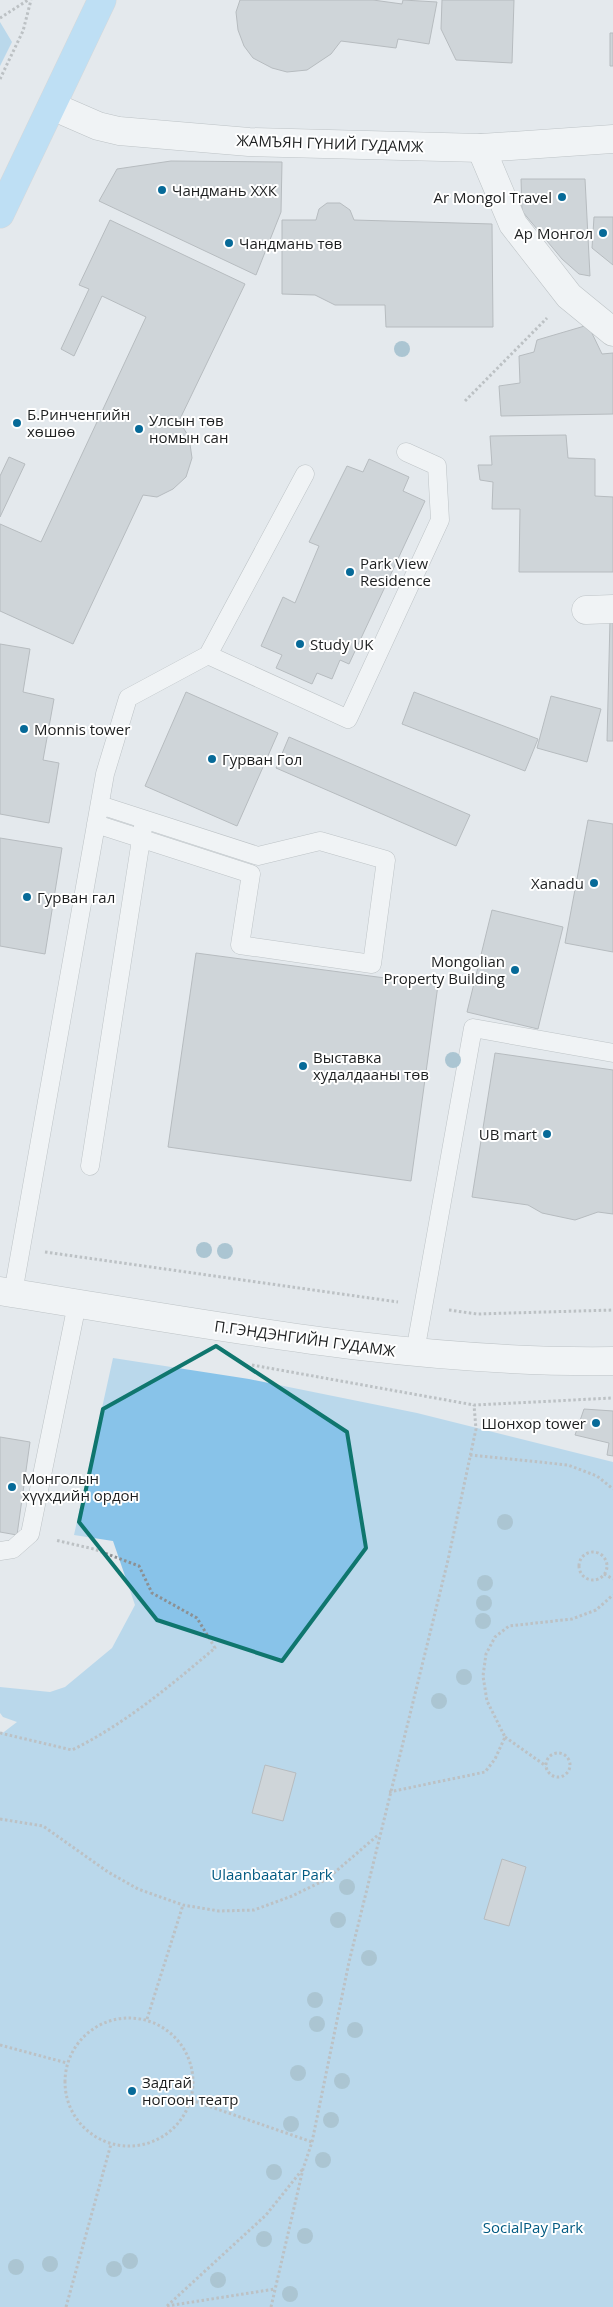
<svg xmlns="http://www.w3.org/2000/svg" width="613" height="2307" viewBox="0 0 613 2307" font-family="'Open Sans',sans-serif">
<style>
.green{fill:#88c3e9}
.building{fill:#b7bdc1;stroke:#7f8488}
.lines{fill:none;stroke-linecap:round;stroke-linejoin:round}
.lane-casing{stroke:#8f9598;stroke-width:19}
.street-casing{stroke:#8f9598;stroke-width:29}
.secondary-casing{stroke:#8f9598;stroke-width:29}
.highway-casing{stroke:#c4c5c5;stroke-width:29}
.path{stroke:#8c9093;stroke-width:3;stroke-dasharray:2.5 2.5;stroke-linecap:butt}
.lane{stroke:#fff;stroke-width:18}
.street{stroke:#fff;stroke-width:28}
.secondary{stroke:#fff;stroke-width:28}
.highway{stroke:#90d2fd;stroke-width:28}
.tree{fill:#679ab2}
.marked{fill:none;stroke:#0f766e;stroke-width:4;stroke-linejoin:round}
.poi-dot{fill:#076a98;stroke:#fff;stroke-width:2}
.labels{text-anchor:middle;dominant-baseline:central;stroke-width:4;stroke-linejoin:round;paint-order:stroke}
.street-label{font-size:15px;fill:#1d1f20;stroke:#fff}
.poi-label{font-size:15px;fill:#1d1f20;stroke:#fff;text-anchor:start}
.park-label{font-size:15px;fill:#015a82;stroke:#fff}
</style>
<rect width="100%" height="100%" fill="#e4e9ed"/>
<path class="green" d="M 0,22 L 12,42 L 0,66 Z
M 113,1358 L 249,1379 L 417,1413 L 613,1462 L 613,2307 L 0,2307 L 0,1735 L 17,1722 L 3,1717 L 0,1713 L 0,1687 L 50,1692 L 65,1687 L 112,1648 L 135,1605 L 113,1541 L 74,1535 Z"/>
<path class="building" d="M 240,0 L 373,0 L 402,4 L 403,0 L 437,2 L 429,44 L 398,39 L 396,48 L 341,41 L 331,54 L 307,70 L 287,72 L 272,68 L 253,58 L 244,46 L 238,30 L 236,12 Z
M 442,0 L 514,0 L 512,63 L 456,60 L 441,29 Z
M 610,33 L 613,33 L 613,66 L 610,66 Z
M 171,161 L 282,162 L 281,212 L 256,275 L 99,201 L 117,169 Z
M 521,179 L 585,179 L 590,276 L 579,274 L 562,259 L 522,211 Z
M 327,203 L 340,203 L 350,210 L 354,220 L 492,224 L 493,327 L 386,327 L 385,305 L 335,305 L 315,295 L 282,294 L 282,220 L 316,220 L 319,209 Z
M 594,217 L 613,217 L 613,265 L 592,248 Z
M 110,220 L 245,284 L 179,421 L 189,437 L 192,458 L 186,477 L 173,489 L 157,497 L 143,495 L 73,644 L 0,611 L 0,524 L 41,542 L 146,317 L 102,296 L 74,356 L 61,349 L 89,289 L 79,285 Z
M 588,325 L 602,354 L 613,353 L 613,414 L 501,416 L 499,386 L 520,383 L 519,356 L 534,352 L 537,340 Z
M 566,435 L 568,458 L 595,459 L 595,496 L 613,497 L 613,572 L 519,572 L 520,509 L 492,509 L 493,482 L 480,480 L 478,465 L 492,465 L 490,436 Z
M 9,457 L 25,464 L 0,517 L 0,476 Z
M 369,459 L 409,477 L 403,491 L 425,501 L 349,664 L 340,660 L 332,679 L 317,673 L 312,684 L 276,668 L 282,655 L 261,646 L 283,597 L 295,603 L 319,546 L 309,542 L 347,466 L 363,472 Z
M 610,620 L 613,620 L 613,741 L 607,741 Z
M 0,644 L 30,649 L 23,692 L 54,699 L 43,760 L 59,763 L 49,823 L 0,814 Z
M 186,692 L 278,733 L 237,826 L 145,786 Z
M 414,692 L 538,739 L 525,771 L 402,724 Z
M 551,696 L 601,709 L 587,762 L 537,748 Z
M 289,737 L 470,815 L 456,846 L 276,768 Z
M 588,820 L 613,824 L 613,952 L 565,943 Z
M 0,838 L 62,848 L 45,954 L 0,946 Z
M 492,910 L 563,927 L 538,1029 L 467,1012 Z
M 196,953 L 438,985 L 411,1181 L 168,1147 Z
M 495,1053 L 613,1070 L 613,1214 L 598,1212 L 575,1220 L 542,1213 L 528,1205 L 472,1197 Z
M 584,1409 L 613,1411 L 613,1456 L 607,1455 L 609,1443 L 575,1435 Z
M 0,1437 L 30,1442 L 17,1535 L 0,1532 Z
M 265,1765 L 296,1773 L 283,1821 L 252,1813 Z
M 502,1859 L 526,1867 L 509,1926 L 484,1919 Z"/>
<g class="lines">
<g class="lane-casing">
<path id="lane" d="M 208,655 L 348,719 L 440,520 L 437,466 L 406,452
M 96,824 L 251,874 L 240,945 L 372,964 L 386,860 L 320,841 L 258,856 L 100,805
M 90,1166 L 143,827
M 13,1293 L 105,774 L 128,698 L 208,655 L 305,474
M 415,1352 L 473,1028 L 613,1053
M 0,1551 L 13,1549 L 30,1534 L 77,1304"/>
</g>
<g class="street-casing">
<path id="street" d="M 481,148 L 513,224 L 569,296 L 613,332
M 586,610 L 613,609"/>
</g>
<g class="secondary-casing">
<path id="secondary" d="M 52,106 L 98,126 L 119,131 L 249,142 L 481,148 L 613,139
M 0,1291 C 203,1323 406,1364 613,1361"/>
</g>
<g class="highway-casing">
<path id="highway" d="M 0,214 L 102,0"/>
</g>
<path class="path" d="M 0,18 L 28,0
M 0,79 L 23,31 L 31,0
M 465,401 L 547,318
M 45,1252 L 398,1302
M 449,1310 L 477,1314 L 613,1310
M 252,1365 L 474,1405 L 613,1398
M 470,1455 L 568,1465 L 597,1476 L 613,1489
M579 1566a14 14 0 1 1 28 0a14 14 0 1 1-28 0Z
M 604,1574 L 613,1579
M 0,1733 L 72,1750 C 125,1724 170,1686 215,1648 L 197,1618 L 152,1593 L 139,1566 L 94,1549 L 55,1540
M 505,1737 L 546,1766
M546 1765a12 12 0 1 1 24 0a12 12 0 1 1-24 0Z
M 389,1792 L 485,1772 L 495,1759 L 505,1737 L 487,1701 L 483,1676 L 486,1654 L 495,1637 L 509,1626 L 572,1619 L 596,1610 L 613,1595
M 0,1819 L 43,1826 L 108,1872 L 138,1889 L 183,1905 L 219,1911 L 254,1910 L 292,1896 L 327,1879 L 378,1835
M65 2082a64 64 0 1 1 128 0a64 64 0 1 1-128 0Z
M 147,2019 L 183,1905
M 0,2045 L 67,2063
M 191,2100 L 312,2142
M 167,2306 L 266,2215 L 302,2170
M 167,2306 L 275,2289
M 66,2307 L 111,2144
M 271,2307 L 303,2169 L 312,2142 L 349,1962 L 448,1560 L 476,1429 L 474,1405"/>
<use href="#lane" class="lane"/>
<use href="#street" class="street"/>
<use href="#secondary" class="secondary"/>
<use href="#highway" class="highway"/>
</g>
<g class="tree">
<circle cx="402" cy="349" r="8"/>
<circle cx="453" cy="1060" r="8"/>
<circle cx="204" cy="1250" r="8"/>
<circle cx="225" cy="1251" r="8"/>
<circle cx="505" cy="1522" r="8"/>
<circle cx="485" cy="1583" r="8"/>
<circle cx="484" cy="1603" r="8"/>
<circle cx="483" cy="1621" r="8"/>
<circle cx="464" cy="1677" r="8"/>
<circle cx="439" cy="1701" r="8"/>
<circle cx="347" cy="1887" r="8"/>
<circle cx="338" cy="1920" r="8"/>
<circle cx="369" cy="1958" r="8"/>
<circle cx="315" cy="2000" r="8"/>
<circle cx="317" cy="2024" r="8"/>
<circle cx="355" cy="2030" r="8"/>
<circle cx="298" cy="2073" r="8"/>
<circle cx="342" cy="2081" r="8"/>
<circle cx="331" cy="2120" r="8"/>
<circle cx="291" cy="2124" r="8"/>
<circle cx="323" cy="2160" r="8"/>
<circle cx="274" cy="2172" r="8"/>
<circle cx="305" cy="2236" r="8"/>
<circle cx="264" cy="2239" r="8"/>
<circle cx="130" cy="2261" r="8"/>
<circle cx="50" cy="2264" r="8"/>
<circle cx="16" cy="2267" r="8"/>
<circle cx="114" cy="2269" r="8"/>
<circle cx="218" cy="2280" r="8"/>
<circle cx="290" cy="2294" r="8"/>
</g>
<path d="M0 0H613V2307H0ZM 216,1346 L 347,1432 L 366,1548 L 282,1661 L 157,1620 L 79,1522 L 103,1409 Z" fill="#e4e9ed" fill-opacity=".55" fill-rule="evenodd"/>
<path class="marked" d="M 216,1346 L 347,1432 L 366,1548 L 282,1661 L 157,1620 L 79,1522 L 103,1409 Z"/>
<g class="poi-dot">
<circle cx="162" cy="190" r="5"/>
<circle cx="562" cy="197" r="5"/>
<circle cx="603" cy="233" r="5"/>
<circle cx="229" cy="243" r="5"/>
<circle cx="17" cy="423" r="5"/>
<circle cx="139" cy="429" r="5"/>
<circle cx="350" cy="572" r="5"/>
<circle cx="300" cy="644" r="5"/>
<circle cx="24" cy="729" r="5"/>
<circle cx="212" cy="759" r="5"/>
<circle cx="594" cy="883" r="5"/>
<circle cx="27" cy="897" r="5"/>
<circle cx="515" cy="970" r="5"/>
<circle cx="303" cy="1066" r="5"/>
<circle cx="547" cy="1134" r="5"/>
<circle cx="596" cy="1423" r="5"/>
<circle cx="12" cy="1487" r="5"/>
<circle cx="132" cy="2091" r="5"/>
</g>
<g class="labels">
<g class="street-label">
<text transform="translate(330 143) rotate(2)">ЖАМЪЯН ГҮНИЙ ГУДАМЖ</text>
<text transform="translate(305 1338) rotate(8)">П.ГЭНДЭНГИЙН ГУДАМЖ</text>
</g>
<g class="poi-label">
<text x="172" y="190">Чандмань ХХК</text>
<text x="552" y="197" text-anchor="end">Ar Mongol Travel</text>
<text x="593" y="233" text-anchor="end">Ар Монгол</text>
<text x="239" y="243">Чандмань төв</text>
<text x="27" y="414">Б.Ринченгийн<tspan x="27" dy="17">хөшөө</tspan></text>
<text x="149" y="420">Улсын төв<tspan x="149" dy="17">номын сан</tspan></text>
<text x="360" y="563">Park View<tspan x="360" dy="17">Residence</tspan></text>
<text x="310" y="644">Study UK</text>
<text x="34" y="729">Monnis tower</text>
<text x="222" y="759">Гурван Гол</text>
<text x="584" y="883" text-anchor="end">Xanadu</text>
<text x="37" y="897">Гурван гал</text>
<text x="505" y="961" text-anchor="end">Mongolian<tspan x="505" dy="17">Property Building</tspan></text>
<text x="313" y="1057">Выставка<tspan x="313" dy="17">худалдааны төв</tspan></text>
<text x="537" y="1134" text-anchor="end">UB mart</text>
<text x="586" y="1423" text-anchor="end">Шонхор tower</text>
<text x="22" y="1478">Монголын<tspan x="22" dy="17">хүүхдийн ордон</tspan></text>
<text x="142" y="2082">Задгай<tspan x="142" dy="17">ногоон театр</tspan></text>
</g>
<g class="park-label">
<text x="272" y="1874">Ulaanbaatar Park</text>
<text x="533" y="2227">SocialPay Park</text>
</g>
</g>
</svg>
